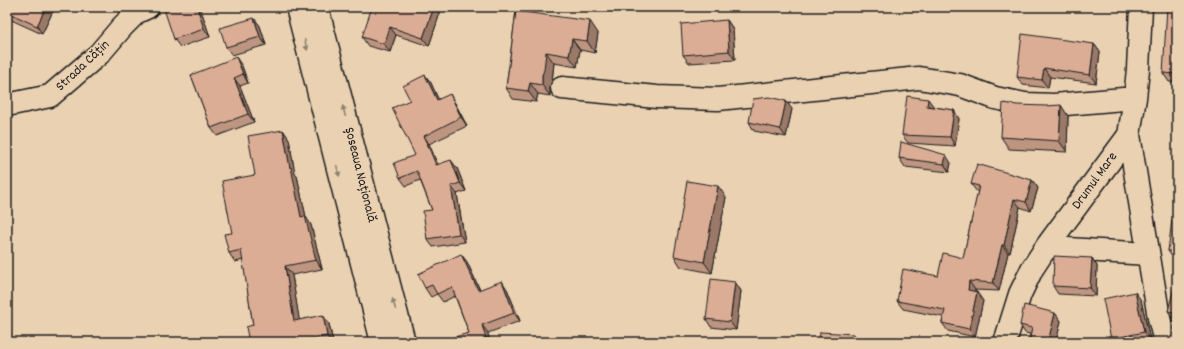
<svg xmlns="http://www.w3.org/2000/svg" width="1184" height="349" viewBox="0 0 1184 349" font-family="Dekko,sans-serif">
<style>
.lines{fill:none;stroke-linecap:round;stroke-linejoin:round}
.minor-casing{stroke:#1c1c1c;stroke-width:25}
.highway-casing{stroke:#1c1c1c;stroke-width:25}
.minor{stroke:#ead1b2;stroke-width:22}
.highway{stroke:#ead1b2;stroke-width:22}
.wall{fill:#bd9580;stroke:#1c1c1c}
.shaded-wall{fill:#9a7968;stroke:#1c1c1c}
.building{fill:#dcad95;stroke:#1c1c1c}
.oneway{fill:#8d806e}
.labels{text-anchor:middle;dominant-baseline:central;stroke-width:3;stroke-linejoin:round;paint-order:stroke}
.street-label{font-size:14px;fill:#1c1c1c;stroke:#ead1b2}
</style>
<rect width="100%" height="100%" fill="#ead1b2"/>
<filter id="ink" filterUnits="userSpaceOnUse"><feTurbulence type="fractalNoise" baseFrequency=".025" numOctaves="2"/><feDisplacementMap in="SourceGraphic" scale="8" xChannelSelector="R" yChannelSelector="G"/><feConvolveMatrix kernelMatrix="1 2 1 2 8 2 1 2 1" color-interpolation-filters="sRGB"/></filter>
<g filter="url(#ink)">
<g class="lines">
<g class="minor-casing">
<path id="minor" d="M 562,88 L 657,97 L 718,99 L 919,78 L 960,85 L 995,98 L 1025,104 L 1054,105 L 1135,98
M 7,105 L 50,96 L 99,54 L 122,27 L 137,12 L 148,7
M 1129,135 L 1159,318 L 1165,342
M 1047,246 L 1068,249 L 1148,254
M 1005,342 L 1020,294 L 1032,269 L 1047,246 L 1129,135 L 1135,98 L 1138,69 L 1141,7"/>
</g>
<g class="highway-casing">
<path id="highway" d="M 297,7 L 382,342
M 317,7 L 404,342"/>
</g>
<use href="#minor" class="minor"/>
<use href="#highway" class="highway"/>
</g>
<path class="wall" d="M 7,7 L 55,7 L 42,34 L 7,18 Z
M 170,7 L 200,7 L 210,37 L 180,47 L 174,39 Z
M 442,7 L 429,46 L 396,35 L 390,52 L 368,46 L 362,37 Z
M 1177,7 L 1177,82 L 1169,82 L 1163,73 Z
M 516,11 L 598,33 L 595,53 L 580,50 L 577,67 L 554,63 L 552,81 L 550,86 L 550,96 L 538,94 L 536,102 L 513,99 L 506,88 Z
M 254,18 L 260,26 L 266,45 L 232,55 L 226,47 Z
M 727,20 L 733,29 L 735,60 L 689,63 L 683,55 Z
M 1094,44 L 1100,52 L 1096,83 L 1050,77 L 1048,88 L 1023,85 L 1017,77 Z
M 242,66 L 248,83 L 240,86 L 254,122 L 217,136 L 211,128 L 191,75 Z
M 425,75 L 431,83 L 438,100 L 455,103 L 467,126 L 429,144 L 438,165 L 457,168 L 466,191 L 457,194 L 465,242 L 433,247 L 427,239 L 432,210 L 420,180 L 406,186 L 400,178 L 415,155 L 410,100 Z
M 934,107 L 954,110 L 959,119 L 955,146 L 908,143 L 902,135 Z
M 792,109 L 786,137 L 754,131 L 749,122 Z
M 1068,116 L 1067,152 L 1009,149 L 1001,137 Z
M 283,130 L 289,139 L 295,174 L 297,176 L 306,217 L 311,225 L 322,269 L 292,275 L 299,320 L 329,324 L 333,342 L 249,342 L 253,325 L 243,260 L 235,262 L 229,253 L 232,233 L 255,175 Z
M 899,158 L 951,163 L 949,172 L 905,167 Z
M 1032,180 L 1038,188 L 1031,211 L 1020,207 L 1010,253 L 1008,253 L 999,291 L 975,290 L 975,292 L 983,301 L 975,337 L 948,331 L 942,323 L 943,317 L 903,309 L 897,301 L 938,276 L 963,258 L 978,192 L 977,192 L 971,184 Z
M 726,197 L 712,273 L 681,267 L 674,256 Z
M 1177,221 L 1177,260 L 1174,259 L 1168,251 Z
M 461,254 L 467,262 L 480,290 L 507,289 L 520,321 L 488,333 L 469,333 L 455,296 L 443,302 L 437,294 L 431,297 L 425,288 Z
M 1092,258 L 1097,266 L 1096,296 L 1058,294 L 1053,286 Z
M 735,282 L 741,291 L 736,330 L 711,327 L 706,319 Z
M 1177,285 L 1177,320 L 1174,319 L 1168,311 Z
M 1141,300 L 1150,340 L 1142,342 L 1113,342 L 1111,339 Z
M 1055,313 L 1061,321 L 1056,342 L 1029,342 L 1030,334 L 1025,333 L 1020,325 Z"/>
<path class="shaded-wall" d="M 46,7 L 55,7 L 42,34 L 37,26 Z
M 197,7 L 200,7 L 210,37 L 204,29 Z
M 434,7 L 442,7 L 429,46 L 423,38 Z
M 254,18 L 260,26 L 266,45 L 260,37 Z
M 727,20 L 733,29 L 735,60 L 729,51 Z
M 590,21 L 598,33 L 595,53 L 587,41 Z
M 390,27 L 396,35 L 390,52 L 384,44 Z
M 572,39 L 580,50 L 577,67 L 569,56 Z
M 1094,44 L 1100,52 L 1096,83 L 1090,75 Z
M 546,52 L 554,63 L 552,81 L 550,86 L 550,96 L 542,85 L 542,75 Z
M 236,57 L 242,66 L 248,83 L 243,74 Z
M 1044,68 L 1050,77 L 1048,88 L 1042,80 Z
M 425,75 L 431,83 L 443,109 L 437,100 Z
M 234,78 L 240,86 L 254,122 L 248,114 Z
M 530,83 L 538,94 L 536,102 L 528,91 Z
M 450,94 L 455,103 L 467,126 L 461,117 Z
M 928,99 L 934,107 L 927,106 Z
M 786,101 L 792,109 L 786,137 L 780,129 Z
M 1061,105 L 1068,116 L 1067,152 L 1059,141 Z
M 954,110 L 959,119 L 955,146 L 950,137 Z
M 283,130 L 289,139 L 295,174 L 297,176 L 306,217 L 311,225 L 322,269 L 316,260 L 301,217 L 290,168 Z
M 424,136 L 429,144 L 442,174 L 436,165 Z
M 946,155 L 951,163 L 949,172 L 944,164 Z
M 451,160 L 457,168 L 466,191 L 460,183 Z
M 1032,180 L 1038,188 L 1031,211 L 1026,202 Z
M 451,186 L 457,194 L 465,242 L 459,234 Z
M 718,186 L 726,197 L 712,273 L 704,262 Z
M 1014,199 L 1020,207 L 1010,253 L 1004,245 Z
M 1002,245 L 1008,253 L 999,291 L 993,283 Z
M 461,254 L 467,262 L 484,299 L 478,290 Z
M 1092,258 L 1097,266 L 1096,296 L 1090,288 Z
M 285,266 L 292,275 L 301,330 L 294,321 Z
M 502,281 L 507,289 L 520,321 L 514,313 Z
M 969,281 L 975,290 L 974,298 L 968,290 Z
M 735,282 L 741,291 L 736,330 L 730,322 Z
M 977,292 L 983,301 L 975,337 L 969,329 Z
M 1135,292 L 1141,300 L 1150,340 L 1144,332 Z
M 1055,313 L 1061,321 L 1056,342 L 1048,342 Z
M 323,315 L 329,324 L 333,342 L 331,342 L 327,336 Z
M 482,325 L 488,333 L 490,342 L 487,342 Z
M 854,334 L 859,342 L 853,342 Z"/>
<path class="building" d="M 7,7 L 46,7 L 37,26 L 7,12 Z
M 170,7 L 197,7 L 204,29 L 174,39 L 164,9 Z
M 372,7 L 434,7 L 423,38 L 390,27 L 384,44 L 362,37 Z
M 1167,7 L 1177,7 L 1177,74 L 1163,73 Z
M 516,11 L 590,21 L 587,41 L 572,39 L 569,56 L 546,52 L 544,70 L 542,75 L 542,85 L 530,83 L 528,91 L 506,88 Z
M 254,18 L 260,37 L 226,47 L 220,28 Z
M 727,20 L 729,51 L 683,55 L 681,24 Z
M 1022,34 L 1094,44 L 1090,75 L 1044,68 L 1042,80 L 1017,77 Z
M 236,57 L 243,74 L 234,78 L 248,114 L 211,128 L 191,75 Z
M 425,75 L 437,100 L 450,94 L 461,117 L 424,136 L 436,165 L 451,160 L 460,183 L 451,186 L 459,234 L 427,239 L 423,211 L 432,210 L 417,171 L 400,178 L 394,163 L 415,155 L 392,108 L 410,100 L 403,86 Z
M 907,96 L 928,99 L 927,106 L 954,110 L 950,137 L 902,135 Z
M 769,97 L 786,101 L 780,129 L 749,122 L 753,99 Z
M 1003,103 L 1017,105 L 1046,106 L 1061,105 L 1059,141 L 1001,137 Z
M 283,130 L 290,168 L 291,167 L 301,217 L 305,216 L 316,260 L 285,266 L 294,321 L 323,315 L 327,336 L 299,342 L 249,342 L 246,327 L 253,325 L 241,250 L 229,253 L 224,234 L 232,233 L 222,181 L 255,175 L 248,136 Z
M 901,142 L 946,155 L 944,164 L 899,158 Z
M 977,164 L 1032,180 L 1026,202 L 1014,199 L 1004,245 L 1002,245 L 993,283 L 969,281 L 968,290 L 977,292 L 969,329 L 942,323 L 945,310 L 897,301 L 903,269 L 938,276 L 943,253 L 963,258 L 979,186 L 971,184 Z
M 687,181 L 718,186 L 704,262 L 674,256 Z
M 1172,220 L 1177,221 L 1177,252 L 1168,251 Z
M 461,254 L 478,290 L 502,281 L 514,313 L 482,325 L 487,342 L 436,342 L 469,333 L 452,287 L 437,294 L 432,285 L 425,288 L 418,274 Z
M 1054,256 L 1092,258 L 1090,288 L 1053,286 Z
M 711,279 L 735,282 L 730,322 L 706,319 Z
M 1175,284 L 1177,285 L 1177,313 L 1168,311 Z
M 1135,292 L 1144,332 L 1111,339 L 1103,299 Z
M 1024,305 L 1055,313 L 1048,342 L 1050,342 L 1029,342 L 1032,328 L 1020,325 Z
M 820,332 L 854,334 L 853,342 L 819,342 Z"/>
<defs><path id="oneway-solid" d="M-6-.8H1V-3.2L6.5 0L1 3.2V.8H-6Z"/></defs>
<g class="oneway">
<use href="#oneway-solid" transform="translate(306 45) rotate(76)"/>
<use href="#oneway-solid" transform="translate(344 111) rotate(-104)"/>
<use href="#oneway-solid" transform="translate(338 171) rotate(76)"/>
<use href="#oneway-solid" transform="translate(394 304) rotate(-105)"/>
</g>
</g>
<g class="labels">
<g class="street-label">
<text transform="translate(83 66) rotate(-43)">Strada Cățin</text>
<text transform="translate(360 175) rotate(76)">Șoseaua Națională</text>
<text transform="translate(1095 181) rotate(-54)">Drumul Mare</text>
</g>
</g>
<rect width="1184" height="349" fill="none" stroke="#ead1b2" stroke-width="24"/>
<rect x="12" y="12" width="1160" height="325" fill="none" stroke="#1c1c1c" stroke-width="1.5" filter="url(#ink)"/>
</svg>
